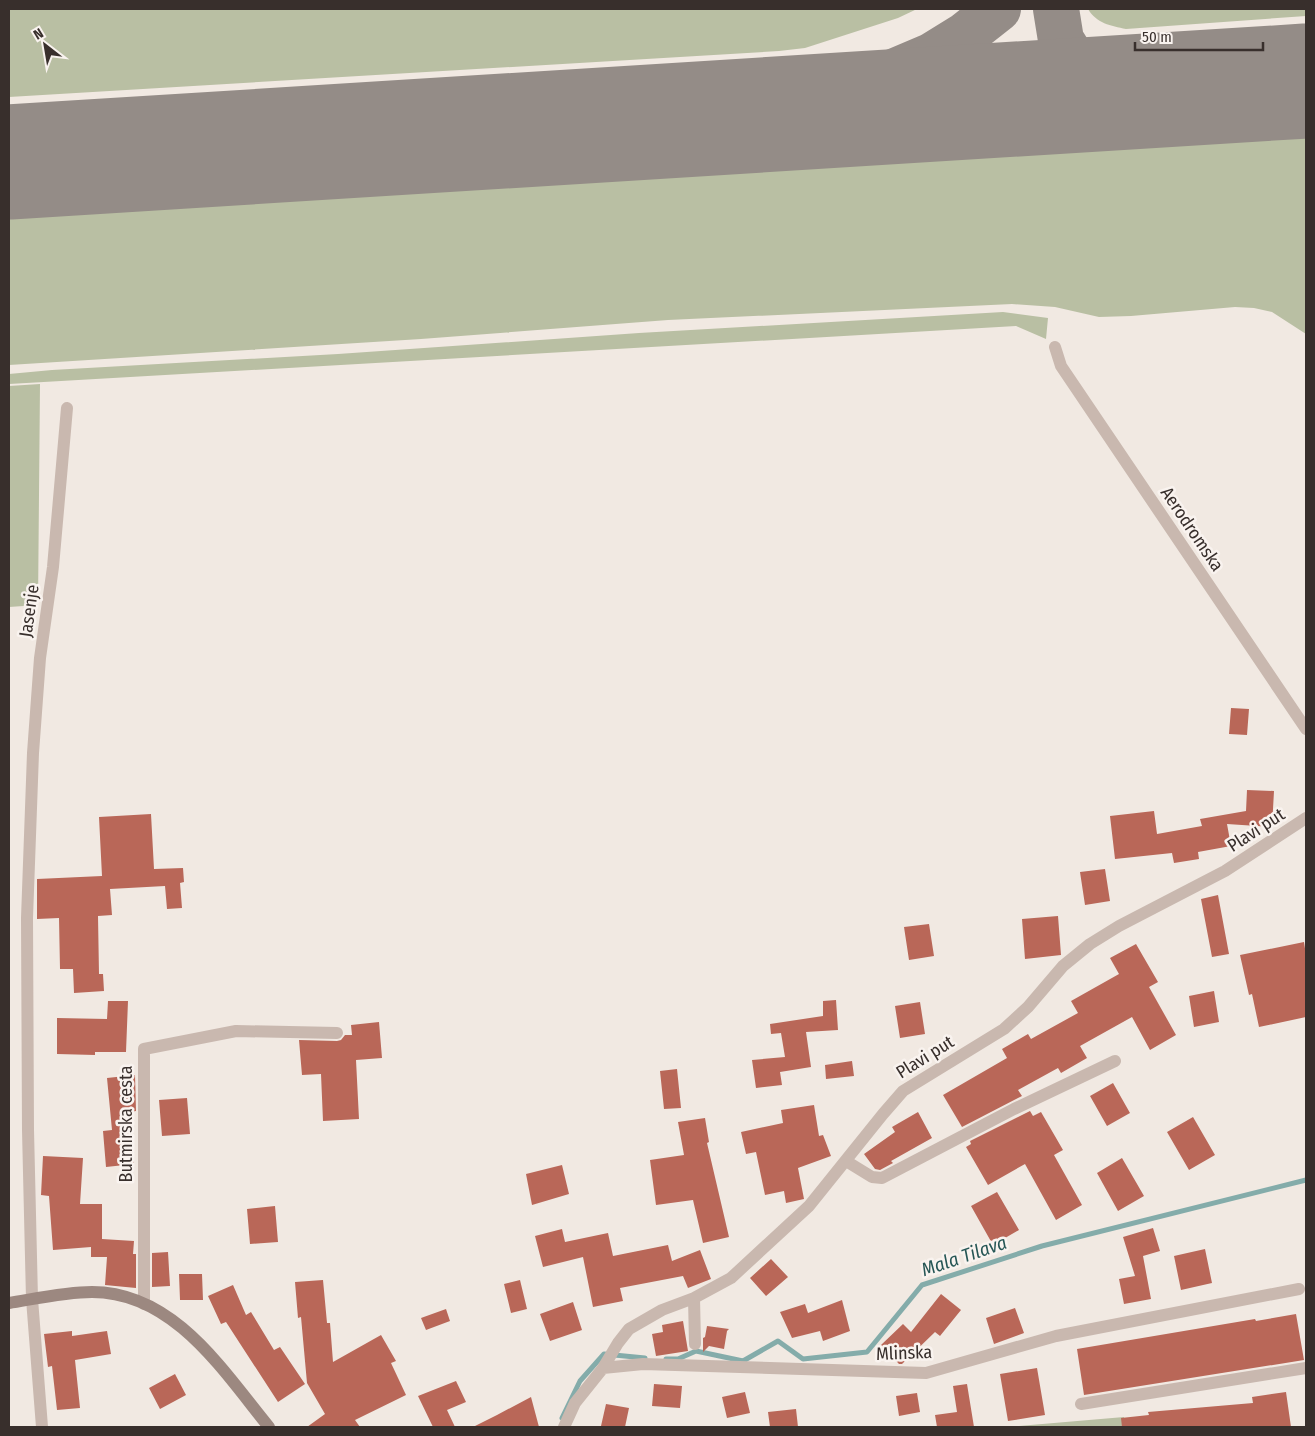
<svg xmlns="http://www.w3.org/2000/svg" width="1315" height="1436" viewBox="0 0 1315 1436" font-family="'Fira Sans Condensed',sans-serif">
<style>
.green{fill:#b9bfa3}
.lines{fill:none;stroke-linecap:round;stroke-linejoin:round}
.stream{stroke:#84acaa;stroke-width:5}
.taxiway{stroke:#948c87;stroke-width:46}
.runway{stroke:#948c87;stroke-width:115}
.building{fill:#b96758}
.street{stroke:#c9b8af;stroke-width:12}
.secondary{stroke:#9c8880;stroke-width:12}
.labels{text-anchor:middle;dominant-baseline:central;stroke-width:5;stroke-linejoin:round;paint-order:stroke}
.street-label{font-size:18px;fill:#382f2c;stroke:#f9f3ef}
.water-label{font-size:19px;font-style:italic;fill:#265655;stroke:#f9f3ef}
</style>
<rect width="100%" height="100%" fill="#f1e9e2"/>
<path class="green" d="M 9,9 L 917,9 L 898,18 L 805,48 L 779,51 L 9,97 Z
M 1088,9 L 1306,9 L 1306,16 L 1126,29 C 1111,26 1096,23 1088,9 Z
M 1306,128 L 1306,334 L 1272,312 L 1254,308 L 1235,307 L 1131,316 L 1099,317 L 1055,307 L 1012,304 L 668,320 L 421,339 L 9,365 L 9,216 L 470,181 L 909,156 Z
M 1003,312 L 1048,318 L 1046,339 L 1016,326 L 9,384 L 9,374 L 52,370 L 338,354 L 639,333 Z
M 40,384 L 38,605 L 9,607 L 9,386 Z
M 1124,1417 L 1125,1427 L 1006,1427 Z"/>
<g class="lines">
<path class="stream" d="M 666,1359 L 678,1359 L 696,1351 L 743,1361 L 778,1341 L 803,1359 L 867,1352 L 922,1285 L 1042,1246 L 1306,1180
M 562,1418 L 580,1381 L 604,1354 L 645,1358"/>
<path class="taxiway" d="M 1056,9 L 1061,40 L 1076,64 L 1098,81 L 1134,92
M 782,114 L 865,84 L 931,56 L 965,35 L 998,9"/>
<path class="runway" d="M 9,162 L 1306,81"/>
</g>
<path class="building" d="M 1231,708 L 1249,709 L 1247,735 L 1229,734 Z
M 1247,790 L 1274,791 L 1272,827 L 1227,824 L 1231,846 L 1198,852 L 1199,859 L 1174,863 L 1172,853 L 1115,859 L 1110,816 L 1154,811 L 1157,834 L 1202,826 L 1200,819 L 1246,811 Z
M 151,814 L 154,869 L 183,868 L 184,882 L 180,883 L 182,908 L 167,909 L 165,886 L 110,889 L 112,915 L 98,916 L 99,974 L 103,974 L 104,991 L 74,993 L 73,969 L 60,969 L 59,918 L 37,919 L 37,879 L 102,876 L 99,817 Z
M 1105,869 L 1110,901 L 1085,905 L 1080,872 Z
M 1218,895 L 1229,954 L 1212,957 L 1201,899 Z
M 1058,916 L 1061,955 L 1025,959 L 1022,919 Z
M 929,924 L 934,956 L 909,960 L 904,927 Z
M 1304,942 L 1306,955 L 1306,1017 L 1259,1027 L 1252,994 L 1249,995 L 1240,955 Z
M 1136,944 L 1158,982 L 1149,987 L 1176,1035 L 1150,1050 L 1132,1017 L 1080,1046 L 1087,1058 L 1061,1073 L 1058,1068 L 1018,1090 L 1022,1096 L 962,1127 L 943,1095 L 1007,1058 L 1002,1049 L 1028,1034 L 1031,1039 L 1078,1013 L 1071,1001 L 1119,974 L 1110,958 Z
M 1214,991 L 1219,1022 L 1194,1027 L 1189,996 Z
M 836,1000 L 838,1030 L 806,1032 L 811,1067 L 780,1072 L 782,1085 L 756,1088 L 752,1060 L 785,1057 L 781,1033 L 771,1034 L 770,1024 L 823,1016 L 823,1001 Z
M 108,1001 L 128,1001 L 126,1052 L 95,1052 L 95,1055 L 57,1054 L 57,1018 L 107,1019 Z
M 920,1002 L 925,1034 L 900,1038 L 895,1006 Z
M 379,1022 L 382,1058 L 356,1060 L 359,1119 L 323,1121 L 321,1074 L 302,1075 L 299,1040 L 337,1041 L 341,1040 L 345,1035 L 352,1035 L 351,1025 Z
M 852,1061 L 854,1076 L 826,1079 L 825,1065 Z
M 677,1069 L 681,1108 L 664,1109 L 660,1071 Z
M 135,1075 L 136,1111 L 130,1112 L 134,1164 L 106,1167 L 103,1131 L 112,1130 L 107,1078 Z
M 1113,1083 L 1130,1113 L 1107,1126 L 1090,1096 Z
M 187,1098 L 190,1134 L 162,1136 L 159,1100 Z
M 814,1105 L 819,1136 L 823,1135 L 831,1156 L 798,1168 L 804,1199 L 786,1203 L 784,1191 L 765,1195 L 756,1152 L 746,1154 L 741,1132 L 783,1123 L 781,1110 Z
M 1030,1111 L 1033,1116 L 1041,1112 L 1063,1150 L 1054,1155 L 1082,1205 L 1056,1220 L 1025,1164 L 988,1185 L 966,1147 L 971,1144 L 970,1141 Z
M 918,1112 L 932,1138 L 891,1161 L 893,1163 L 880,1170 L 875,1169 L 864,1154 L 895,1132 L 892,1127 Z
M 1193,1117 L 1215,1155 L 1189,1170 L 1167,1132 Z
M 705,1118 L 709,1142 L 707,1143 L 729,1237 L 703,1243 L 693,1200 L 656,1205 L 650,1160 L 684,1155 L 678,1122 Z
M 43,1156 L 83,1158 L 80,1204 L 102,1204 L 102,1239 L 134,1241 L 133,1254 L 136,1254 L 136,1288 L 105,1285 L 107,1257 L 91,1257 L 91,1247 L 53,1250 L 49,1196 L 41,1195 Z
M 1122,1158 L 1144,1196 L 1118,1211 L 1097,1173 Z
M 562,1165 L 569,1194 L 532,1205 L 526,1174 Z
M 997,1192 L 1019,1230 L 993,1245 L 971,1206 Z
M 275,1206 L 278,1242 L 250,1244 L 247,1209 Z
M 1153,1228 L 1160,1251 L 1143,1256 L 1151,1299 L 1124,1304 L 1119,1279 L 1135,1276 L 1123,1237 Z
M 562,1229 L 565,1242 L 608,1233 L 613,1256 L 668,1245 L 672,1261 L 700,1250 L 711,1279 L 688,1288 L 683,1276 L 620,1288 L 623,1301 L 593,1307 L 583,1257 L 543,1267 L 535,1236 Z
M 1205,1249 L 1212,1283 L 1181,1290 L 1174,1256 Z
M 168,1252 L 170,1286 L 152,1287 L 152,1253 Z
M 771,1259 L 788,1277 L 766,1296 L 750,1278 Z
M 179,1274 L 202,1274 L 203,1300 L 180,1300 Z
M 323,1280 L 327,1323 L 330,1323 L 333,1362 L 381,1335 L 396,1361 L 391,1363 L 406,1395 L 355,1420 L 360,1427 L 307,1427 L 325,1414 L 307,1383 L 301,1317 L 298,1318 L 295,1282 Z
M 520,1280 L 527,1309 L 511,1313 L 504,1284 Z
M 233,1285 L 246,1315 L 251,1312 L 274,1350 L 280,1347 L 305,1384 L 278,1402 L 226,1322 L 221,1324 L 208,1296 Z
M 941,1294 L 961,1310 L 940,1336 L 935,1332 L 902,1364 L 899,1364 L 881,1345 L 903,1324 L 911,1332 Z
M 842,1300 L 850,1331 L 823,1341 L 820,1331 L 792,1338 L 780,1312 L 805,1304 L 808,1313 Z
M 573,1302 L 582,1330 L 550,1341 L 540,1314 Z
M 1015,1308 L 1024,1333 L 994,1344 L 986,1318 Z
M 446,1309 L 450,1321 L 426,1330 L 421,1318 Z
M 1296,1314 L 1304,1360 L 1084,1395 L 1077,1349 L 1255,1319 L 1256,1321 Z
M 683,1321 L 688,1351 L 656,1356 L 652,1334 L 663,1332 L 662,1325 Z
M 707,1326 L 729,1329 L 727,1331 L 724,1349 L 709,1346 L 703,1352 L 703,1338 L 705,1337 Z
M 72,1331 L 72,1336 L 107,1331 L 111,1354 L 75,1360 L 80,1408 L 57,1410 L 52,1366 L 48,1367 L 44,1334 Z
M 1037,1368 L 1045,1415 L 1008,1421 L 1000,1374 Z
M 175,1374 L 186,1395 L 160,1409 L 149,1388 Z
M 456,1381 L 466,1402 L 447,1410 L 455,1427 L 433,1427 L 418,1396 Z
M 654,1384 L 682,1386 L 680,1408 L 652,1406 Z
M 967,1384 L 974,1427 L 937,1427 L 935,1415 L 957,1412 L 953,1386 Z
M 745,1392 L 750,1413 L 727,1418 L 722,1397 Z
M 1286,1392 L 1291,1427 L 1122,1427 L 1121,1418 L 1149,1415 L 1148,1412 L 1253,1403 L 1252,1397 Z
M 917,1393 L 920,1412 L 899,1416 L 896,1396 Z
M 531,1397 L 539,1427 L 473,1427 L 497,1415 Z
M 606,1404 L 629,1408 L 625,1427 L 601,1426 Z
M 796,1409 L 798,1427 L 770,1427 L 768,1412 Z"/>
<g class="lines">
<path class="street" d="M 1055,347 L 1061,366 L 1306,729
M 846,1161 L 872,1177 L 882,1178 L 1014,1109 L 1115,1061
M 694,1298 L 695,1344
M 144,1304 L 144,1049 L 236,1031 L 337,1033
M 603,1368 L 618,1343 L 629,1329 L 662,1310 L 694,1298 L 731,1278 L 809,1206 L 883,1114 L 903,1091 L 1004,1029 L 1028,1007 L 1063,966 L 1090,944 L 1119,926 L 1225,871 L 1306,818
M 1081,1404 L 1306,1368
M 42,1427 L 32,1299 L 28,1130 L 27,918 L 33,753 L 40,658 L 53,567 L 67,408
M 564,1427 L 575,1403 L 603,1368 L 643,1364 L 926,1373 L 1056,1336 L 1299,1289"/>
<path class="secondary" d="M 9,1303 C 34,1299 66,1292 92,1292 C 174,1292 223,1371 269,1427"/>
</g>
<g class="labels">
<g class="street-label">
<text transform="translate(1192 529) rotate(56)">Aerodromska</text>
<text transform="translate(29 611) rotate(-82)">Jasenje</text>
<text transform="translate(1256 830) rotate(-33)">Plavi put</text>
<text transform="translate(925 1057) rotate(-32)">Plavi put</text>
<text transform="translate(126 1124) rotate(-90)">Butmirska cesta</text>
<text transform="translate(904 1353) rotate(-2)">Mlinska</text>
</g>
<g class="water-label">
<text transform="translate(964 1256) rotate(-19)">Mala Tilava</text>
</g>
</g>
<rect width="1315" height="1436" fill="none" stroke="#382f2c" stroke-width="20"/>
<g transform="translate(45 45) rotate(329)" stroke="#f9f3ef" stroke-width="4" paint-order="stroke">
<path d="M0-4L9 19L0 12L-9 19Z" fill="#382f2c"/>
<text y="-8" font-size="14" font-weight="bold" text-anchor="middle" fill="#382f2c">N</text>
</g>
<path d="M1135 42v8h128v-8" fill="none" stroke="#382f2c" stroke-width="2.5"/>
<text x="1142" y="42" font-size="15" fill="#382f2c" stroke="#f9f3ef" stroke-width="4" paint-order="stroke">50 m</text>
</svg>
